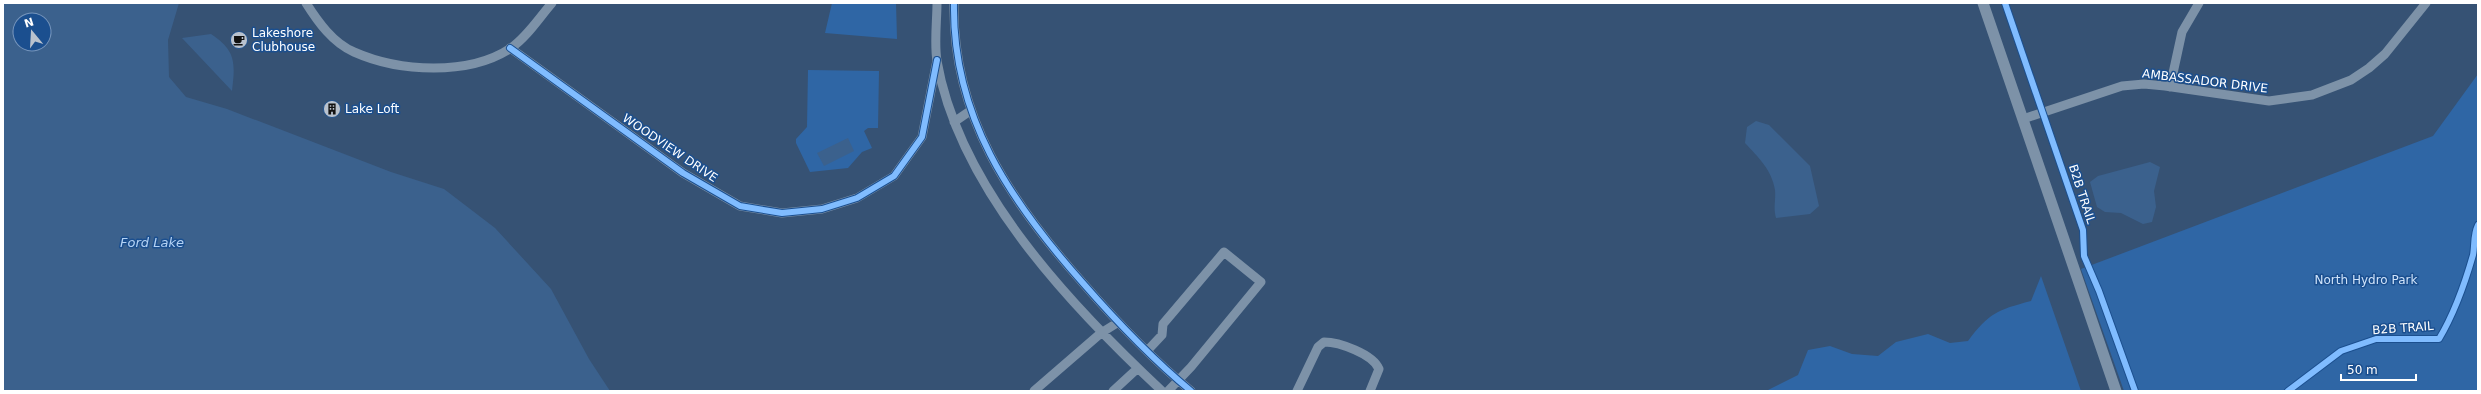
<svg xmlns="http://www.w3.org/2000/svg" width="2481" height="394" viewBox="0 0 2481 394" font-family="'DejaVu Sans',sans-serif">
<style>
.green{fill:#2f66a5}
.water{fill:#3b618d;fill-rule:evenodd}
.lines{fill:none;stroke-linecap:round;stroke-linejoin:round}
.minor{stroke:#7d92a8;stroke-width:9}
.tertiary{stroke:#7d92a8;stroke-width:11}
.cycleway-casing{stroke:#1b4f8f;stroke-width:8}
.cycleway{stroke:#80bcff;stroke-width:6}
.labels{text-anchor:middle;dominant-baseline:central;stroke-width:3;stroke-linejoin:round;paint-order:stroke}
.poi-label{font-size:12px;fill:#fff;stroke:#1b4f8f;text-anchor:start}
.street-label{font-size:12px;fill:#fff;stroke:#1b4f8f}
.park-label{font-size:12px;fill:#cfe3fa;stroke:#1b4f8f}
.water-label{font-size:13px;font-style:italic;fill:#b5d3f5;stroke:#1b4f8f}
</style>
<rect width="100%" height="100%" fill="#365274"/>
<path class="green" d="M 832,3 L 896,3 L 897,39 L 825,33 Z
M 808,70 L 879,71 L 878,128 L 868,128 L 864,131 L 872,148 L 862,152 L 848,168 L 810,172 L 796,143 L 796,139 L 807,127 Z
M 2478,74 L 2478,391 L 2124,391 L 2081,269 L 2433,136 Z
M 2041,276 L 2081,391 L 1766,391 L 1798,375 L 1808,350 L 1830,346 L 1852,354 L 1878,356 L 1896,342 L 1928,334 L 1950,343 L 1968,341 C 1989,313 1997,310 2031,301 Z"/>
<path class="water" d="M 3,3 L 179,3 L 168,40 L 169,77 L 186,97 L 227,109 L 391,172 L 444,189 L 495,228 L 551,289 L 589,359 L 610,391 L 3,391 ZM 20,20 L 44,20 L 44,44 L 20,44 Z
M 211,34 C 237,51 235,64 232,91 L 182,38 Z
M 1756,121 L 1769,125 L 1810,166 L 1819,206 L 1810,214 L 1776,218 C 1773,207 1776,200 1775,190 C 1772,170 1758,157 1745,143 L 1747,127 Z
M 848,138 L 854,151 L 824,166 L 817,153 Z
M 2150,162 L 2160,167 L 2154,191 L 2156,207 L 2152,222 L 2143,224 L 2121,213 L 2105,212 L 2097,207 L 2090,182 L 2098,176 Z"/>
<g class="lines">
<path class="minor" d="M 306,3 C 318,22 333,43 354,52 C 399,72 469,76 511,48 C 527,37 539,18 552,3
M 937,3 C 937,21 934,43 937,61 C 959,188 1071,306 1162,391
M 954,3 C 952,116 1010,201 1082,282 C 1116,321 1151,358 1191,391
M 510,48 L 683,173 L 740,206 L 782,213 L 822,209 L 857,198 L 894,176 L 922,137 L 937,60
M 2170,87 L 2182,32 L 2199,3
M 2023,119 L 2122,86 L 2144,84 L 2165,86 L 2269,101 L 2312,95 L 2351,80 L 2369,68 L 2385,54 L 2426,3
M 954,122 L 970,111
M 1147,351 L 1162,335 L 1163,324 L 1224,252 L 1261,282 L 1191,367 L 1168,391
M 1034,391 L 1101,333 L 1117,323
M 1113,391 L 1138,368
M 1297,391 L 1318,347 L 1324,342 C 1339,342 1373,354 1379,369 L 1370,391"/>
<path class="tertiary" d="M 1983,3 L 2116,391"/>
<g class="cycleway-casing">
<path id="cycleway" d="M 954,3 C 952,116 1010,201 1082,282 C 1116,321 1151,358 1191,391
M 2005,3 L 2083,230 L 2084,256 L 2099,291 L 2135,391
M 510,48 L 683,173 L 740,206 L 782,213 L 822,209 L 857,198 L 894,176 L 922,137 L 937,60
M 2288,391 L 2341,351 L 2376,339 L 2439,339 C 2454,314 2465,283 2473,255 C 2475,245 2473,235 2478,225"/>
</g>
<use href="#cycleway" class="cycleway"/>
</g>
<defs>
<g id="cafe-disc" transform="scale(0.9)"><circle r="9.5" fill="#b9c2ce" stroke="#1b4f8f"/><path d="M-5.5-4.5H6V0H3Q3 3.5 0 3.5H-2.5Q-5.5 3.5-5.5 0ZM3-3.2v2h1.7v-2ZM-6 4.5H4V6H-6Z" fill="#111"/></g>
<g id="building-disc" transform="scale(0.9)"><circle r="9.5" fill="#b9c2ce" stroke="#1b4f8f"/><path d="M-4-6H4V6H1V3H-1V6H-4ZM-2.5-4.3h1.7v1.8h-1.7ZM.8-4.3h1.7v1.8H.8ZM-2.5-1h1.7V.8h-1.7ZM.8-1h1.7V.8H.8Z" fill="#111"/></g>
</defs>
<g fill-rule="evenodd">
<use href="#cafe-disc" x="239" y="40"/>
<use href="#building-disc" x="332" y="109"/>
</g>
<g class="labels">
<g class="poi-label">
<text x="252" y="33">Lakeshore<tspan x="252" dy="14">Clubhouse</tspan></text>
<text x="345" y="109">Lake Loft</text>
</g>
<g class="street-label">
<text transform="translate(2205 81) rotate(7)">AMBASSADOR DRIVE</text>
<text transform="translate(670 148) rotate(34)">WOODVIEW DRIVE</text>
<text transform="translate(2082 194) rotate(72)">B2B TRAIL</text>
<text transform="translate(2403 328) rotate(-4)">B2B TRAIL</text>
</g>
<g class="park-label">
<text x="2366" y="280">North Hydro Park</text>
</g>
<g class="water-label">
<text x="152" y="242">Ford Lake</text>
</g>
</g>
<rect width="2481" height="394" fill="none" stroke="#ffffff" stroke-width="8"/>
<g transform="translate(32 32) rotate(342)"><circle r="19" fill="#1b4f8f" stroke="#7695bc"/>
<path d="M0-3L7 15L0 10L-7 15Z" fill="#b9c2ce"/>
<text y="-6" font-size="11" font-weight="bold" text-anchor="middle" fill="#ffffff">N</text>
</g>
<path d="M2341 374v6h75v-6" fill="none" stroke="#ffffff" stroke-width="2"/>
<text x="2347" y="374" font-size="12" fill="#ffffff" stroke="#1b4f8f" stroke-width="3" paint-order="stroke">50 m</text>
</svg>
